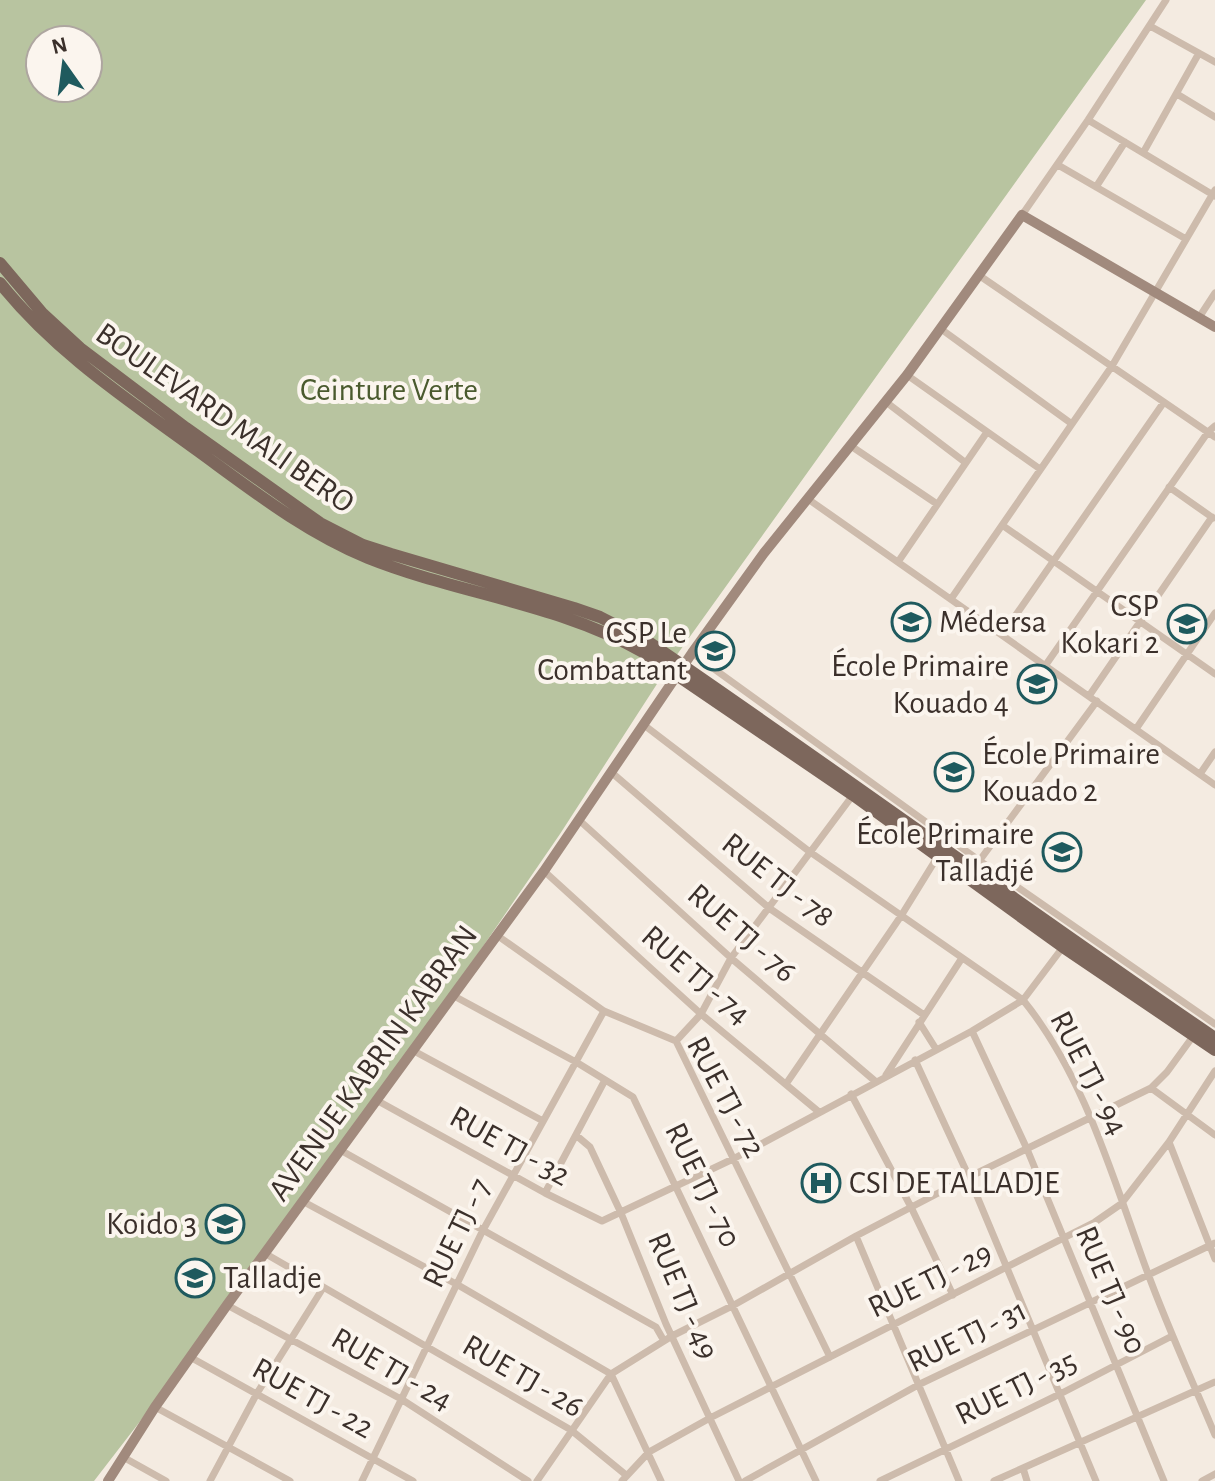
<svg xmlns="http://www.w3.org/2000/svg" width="1215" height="1481" viewBox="0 0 1215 1481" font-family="'Alegreya Sans',sans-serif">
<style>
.green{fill:#b8c4a0;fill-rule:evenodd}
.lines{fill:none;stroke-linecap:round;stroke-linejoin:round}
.street{stroke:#cdbbac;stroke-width:7}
.secondary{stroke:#a18a7d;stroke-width:10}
.primary{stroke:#7d675c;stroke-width:12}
.labels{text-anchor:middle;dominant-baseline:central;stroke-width:8;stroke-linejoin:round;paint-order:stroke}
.park-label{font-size:32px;fill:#4a5a2e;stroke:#fbf5ee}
.street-label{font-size:32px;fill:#3b302b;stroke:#fbf5ee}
.poi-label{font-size:32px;fill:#3b302b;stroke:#fbf5ee;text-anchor:end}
</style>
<rect width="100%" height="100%" fill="#f4ebe1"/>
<path class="green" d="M 0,0 L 1146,0 L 666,670 L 560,834 L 475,958 L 148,1411 L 94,1481 L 0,1481 ZM 40,40 L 88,40 L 88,88 L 40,88 Z"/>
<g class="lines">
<path class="street" d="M 1150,26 L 1215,62
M 1177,94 L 1215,117
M 1088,120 L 1215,196
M 1143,153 L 1199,53
M 1058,165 L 1186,239
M 1096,187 L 1125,142
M 1022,215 L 1088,120 L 1166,0
M 980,276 L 1215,437
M 1200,316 L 1215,293
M 941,329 L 1072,424
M 907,375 L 1040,469
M 886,402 L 966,463
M 851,446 L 937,504
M 1169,487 L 1213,518
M 808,499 L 1215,785
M 1002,525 L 1215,674
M 898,562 L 987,432
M 951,599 L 1112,366 L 1215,190
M 1002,635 L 1164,402
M 692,653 L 980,861 L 1215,1024
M 1045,666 L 1208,432 L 1215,426
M 1089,696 L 1212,517
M 644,725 L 810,852 L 1023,1000 C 1085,1076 1113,1179 1147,1271 C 1167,1326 1192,1380 1215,1435
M 1136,729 L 1215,613
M 611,772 L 769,908 L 924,1015
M 1200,774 L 1215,752
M 579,820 L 731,958 L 875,1081
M 977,864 L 1097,701
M 544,871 L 701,1014 L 819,1112
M 498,936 L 604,1011 L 676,1041 L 830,1357
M 454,996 L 576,1062 L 633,1097 L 816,1481
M 919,1022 L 936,1049
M 972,1031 L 1027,1149 L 1164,1481
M 676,1041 L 701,1014 L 731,958 L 853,795
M 414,1051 L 543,1121
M 915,1060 L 969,1177 L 1096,1481
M 886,1075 L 962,958
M 786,1084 L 901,916 L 938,856
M 1151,1088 L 1215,1135
M 851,1094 L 911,1207 L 953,1295
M 378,1101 L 545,1193 L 602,1221 L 733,1159 L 972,1031 L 1023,1000 L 1063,947
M 577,1136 L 590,1147 L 621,1213 L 666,1324 L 739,1481
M 1169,1142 L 1215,1259
M 342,1151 L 656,1327 L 664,1341
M 545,1193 L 605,1080
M 304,1202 L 458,1285 L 611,1374
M 856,1236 L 959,1481
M 266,1254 L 571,1430 L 626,1475
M 227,1305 L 401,1399 L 528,1481
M 190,1357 L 413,1481
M 611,1374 L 661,1481
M 155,1407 L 290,1481
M 123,1457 L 166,1481
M 1023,1468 L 1027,1481
M 210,1481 L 256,1395 L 323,1288
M 362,1481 L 482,1232 L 604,1011
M 537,1481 L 611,1374 L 672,1336 L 734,1305 L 856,1236 L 969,1177 L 1151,1088 L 1167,1072 L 1194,1035
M 622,1481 L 649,1452 L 710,1418 L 1095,1222 L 1121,1204 L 1169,1142 L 1215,1071
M 745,1481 L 920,1384 L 1215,1243
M 880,1481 L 1060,1394 L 1172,1336
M 994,1481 L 1215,1382
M 1202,1481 L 1215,1474"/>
<path class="secondary" d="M 108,1481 L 155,1407 L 227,1305 L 544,871 L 692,653 L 764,553 L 907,375 L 1022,215 L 1215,327"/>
<path class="primary" d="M 0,263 L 43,314 L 80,348 L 186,428 L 320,523 L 363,545 L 391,554 L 574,608 L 600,617 L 647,641 C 838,771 1024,908 1215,1038
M 0,283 C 55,352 128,400 198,451 C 253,491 305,532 368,558 C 458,594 557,603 643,652 L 853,795 L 1063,947 L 1215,1050"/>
</g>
<defs>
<g id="school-ring" transform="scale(2)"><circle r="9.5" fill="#fbf5ee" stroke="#1f5a5e" stroke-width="1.5"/><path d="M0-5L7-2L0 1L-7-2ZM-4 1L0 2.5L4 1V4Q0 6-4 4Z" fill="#1f5a5e"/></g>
<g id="hospital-ring" transform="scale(2)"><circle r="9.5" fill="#fbf5ee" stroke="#1f5a5e" stroke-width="1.5"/><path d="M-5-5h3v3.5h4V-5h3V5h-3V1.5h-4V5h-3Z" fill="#1f5a5e"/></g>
</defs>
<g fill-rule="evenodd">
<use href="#school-ring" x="911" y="622"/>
<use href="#school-ring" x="1187" y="624"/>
<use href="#school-ring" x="715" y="651"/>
<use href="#school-ring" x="1037" y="684"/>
<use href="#school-ring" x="954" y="772"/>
<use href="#school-ring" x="1062" y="852"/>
<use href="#hospital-ring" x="821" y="1183"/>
<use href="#school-ring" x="225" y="1224"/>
<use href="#school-ring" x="195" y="1278"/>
</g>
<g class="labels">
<g class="park-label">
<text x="389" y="390">Ceinture Verte</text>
</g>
<g class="street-label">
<text transform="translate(225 418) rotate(35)">BOULEVARD MALI BERO</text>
<text transform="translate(778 880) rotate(38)">RUE TJ - 78</text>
<text transform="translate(742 933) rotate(41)">RUE TJ - 76</text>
<text transform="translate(696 975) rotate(41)">RUE TJ - 74</text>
<text transform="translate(373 1063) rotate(-54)">AVENUE KABRIN KABRAN</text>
<text transform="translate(1089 1073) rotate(63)">RUE TJ - 94</text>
<text transform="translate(726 1097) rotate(62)">RUE TJ - 72</text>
<text transform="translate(510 1146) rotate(29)">RUE TJ - 32</text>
<text transform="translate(703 1185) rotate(64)">RUE TJ - 70</text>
<text transform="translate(457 1233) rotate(-64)">RUE TJ - 7</text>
<text transform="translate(930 1280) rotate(-26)">RUE TJ - 29</text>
<text transform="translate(1111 1290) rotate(67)">RUE TJ - 90</text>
<text transform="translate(683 1296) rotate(67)">RUE TJ - 49</text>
<text transform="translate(967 1336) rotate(-26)">RUE TJ - 31</text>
<text transform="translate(392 1369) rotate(30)">RUE TJ - 24</text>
<text transform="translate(523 1376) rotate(30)">RUE TJ - 26</text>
<text transform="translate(1016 1388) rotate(-26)">RUE TJ - 35</text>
<text transform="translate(313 1398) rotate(29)">RUE TJ - 22</text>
</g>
<g class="poi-label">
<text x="1159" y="606">CSP<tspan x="1159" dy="37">Kokari 2</tspan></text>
<text x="939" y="622" text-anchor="start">Médersa</text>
<text x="687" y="633">CSP Le<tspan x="687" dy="37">Combattant</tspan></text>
<text x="1009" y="666">École Primaire<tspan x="1009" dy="37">Kouado 4</tspan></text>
<text x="982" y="754" text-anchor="start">École Primaire<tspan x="982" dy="37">Kouado 2</tspan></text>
<text x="1034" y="834">École Primaire<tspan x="1034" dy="37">Talladjé</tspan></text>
<text x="849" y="1183" text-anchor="start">CSI DE TALLADJE</text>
<text x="197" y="1224">Koido 3</text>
<text x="223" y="1278" text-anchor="start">Talladje</text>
</g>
</g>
<g transform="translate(64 64) rotate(346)"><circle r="38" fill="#fbf5ee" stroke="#aea6a0" stroke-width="2"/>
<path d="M0-6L14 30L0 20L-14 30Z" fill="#1f5a5e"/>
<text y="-12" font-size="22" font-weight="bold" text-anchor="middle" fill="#3b302b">N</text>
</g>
</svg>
